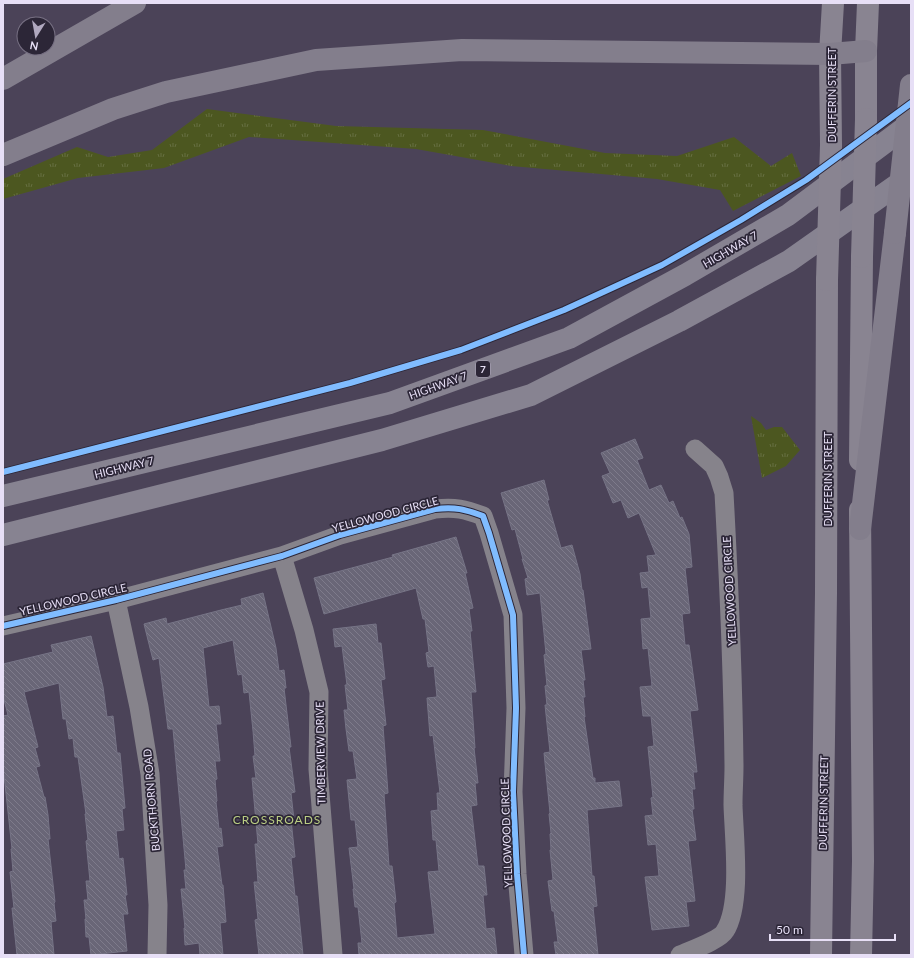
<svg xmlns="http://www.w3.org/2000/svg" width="914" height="958" viewBox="0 0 914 958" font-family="Lato,sans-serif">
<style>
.grass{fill:url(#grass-tufts)}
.building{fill:url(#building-back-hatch);stroke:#767486}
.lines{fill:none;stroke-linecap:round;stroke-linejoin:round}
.street{stroke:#86838b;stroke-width:19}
.secondary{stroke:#898491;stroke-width:22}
.primary{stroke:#878391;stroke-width:22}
.highway{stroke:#837e8c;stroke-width:22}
.secondary-bridge{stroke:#898491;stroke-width:22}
.highway-bridge{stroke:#837e8c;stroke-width:22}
.cycleway-casing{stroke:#2c2637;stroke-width:8}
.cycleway{stroke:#80bcff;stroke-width:6}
.labels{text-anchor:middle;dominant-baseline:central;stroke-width:3.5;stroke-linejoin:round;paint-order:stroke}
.shield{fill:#2c2637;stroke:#afa8bd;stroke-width:1}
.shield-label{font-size:10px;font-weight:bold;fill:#e7dff6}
.street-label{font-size:11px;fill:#e7dff6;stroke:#2c2637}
.neighbourhood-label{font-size:12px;letter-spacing:1px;fill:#bacd83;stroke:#2c2637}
</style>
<defs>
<pattern id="grass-tufts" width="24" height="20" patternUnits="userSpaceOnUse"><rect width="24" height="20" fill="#4c5720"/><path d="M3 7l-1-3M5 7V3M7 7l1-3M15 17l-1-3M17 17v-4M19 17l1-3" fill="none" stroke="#666f41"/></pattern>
<pattern id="building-back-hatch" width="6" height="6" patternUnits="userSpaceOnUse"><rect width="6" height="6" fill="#696677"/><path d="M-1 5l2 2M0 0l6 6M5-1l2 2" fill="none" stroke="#7e7b8b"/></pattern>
</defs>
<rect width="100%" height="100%" fill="#4b4358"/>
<path class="grass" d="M 207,109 L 336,126 L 483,130 L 605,153 L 677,156 L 734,137 L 771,166 L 792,153 L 801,176 L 733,211 L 720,190 L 657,179 L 511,166 L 416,149 L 249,137 L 164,168 L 78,178 L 3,199 L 3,179 L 77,147 L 108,157 L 152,150 Z
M 751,416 L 761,423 L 766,430 L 774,427 L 782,427 L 800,450 L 786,466 L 762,478 Z"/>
<path class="building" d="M 635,439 L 643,458 L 637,460 L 649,490 L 661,485 L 669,503 L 673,501 L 680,518 L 682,517 L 689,534 L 692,567 L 685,568 L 690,613 L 682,614 L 685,645 L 689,645 L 698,710 L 690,711 L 697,772 L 693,772 L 695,789 L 692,789 L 694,809 L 692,809 L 696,840 L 688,841 L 695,901 L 686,902 L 689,926 L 652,930 L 645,877 L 659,876 L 656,844 L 648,845 L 645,816 L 653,815 L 651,798 L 653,797 L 648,747 L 654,746 L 651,716 L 643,716 L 640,687 L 652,686 L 648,648 L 643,649 L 641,619 L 651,618 L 648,587 L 642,588 L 640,573 L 649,572 L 647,556 L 656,555 L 639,513 L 628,518 L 621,500 L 613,503 L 602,476 L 610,473 L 601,453 Z
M 544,480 L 549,500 L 547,500 L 561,548 L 572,545 L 580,574 L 582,590 L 583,590 L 591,649 L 581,650 L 585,680 L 583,680 L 585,697 L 583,697 L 585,717 L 584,717 L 593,778 L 595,778 L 595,783 L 619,781 L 622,806 L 587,810 L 592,876 L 594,876 L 597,906 L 593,907 L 598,955 L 556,955 L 554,942 L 558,942 L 554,911 L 552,911 L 548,881 L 553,880 L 550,850 L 551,850 L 550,834 L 551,833 L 549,814 L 550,813 L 544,753 L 550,752 L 545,705 L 547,705 L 545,686 L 547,685 L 544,655 L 546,654 L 540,593 L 527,595 L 525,579 L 528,578 L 522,559 L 523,559 L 515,529 L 512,530 L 501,493 Z
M 456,537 L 467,573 L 465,573 L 473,608 L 469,609 L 472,631 L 470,631 L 476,692 L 471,692 L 475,748 L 474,748 L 478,783 L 475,783 L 477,805 L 471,806 L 478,866 L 484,866 L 487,895 L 483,895 L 486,929 L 494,928 L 497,955 L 359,955 L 358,943 L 362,943 L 358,907 L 355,907 L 353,889 L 354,889 L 349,848 L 358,847 L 355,820 L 351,820 L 347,780 L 357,779 L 353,751 L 349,751 L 346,729 L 344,710 L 348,710 L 345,685 L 347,685 L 342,646 L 335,647 L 333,629 L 376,624 L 378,643 L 381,643 L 385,679 L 381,680 L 386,725 L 383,726 L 388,793 L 384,794 L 389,866 L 392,866 L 396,902 L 394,903 L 397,938 L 435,934 L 428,872 L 439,871 L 436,840 L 433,840 L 431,811 L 438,810 L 437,793 L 440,793 L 433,735 L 430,736 L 427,698 L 437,697 L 434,666 L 428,667 L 426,653 L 429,652 L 425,619 L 423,619 L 416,588 L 324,614 L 314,578 L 393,557 L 392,555 Z
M 263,593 L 276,648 L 279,671 L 284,670 L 286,688 L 284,688 L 291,747 L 289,747 L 295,792 L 291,793 L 294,820 L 291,820 L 295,857 L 291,858 L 295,896 L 297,896 L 303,955 L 259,955 L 255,920 L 258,919 L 254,882 L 258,882 L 255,844 L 258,844 L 252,778 L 256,778 L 253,756 L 255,756 L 253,731 L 249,692 L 244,693 L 242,674 L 238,675 L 233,640 L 203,648 L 209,707 L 219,706 L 221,724 L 216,724 L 220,761 L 215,761 L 217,779 L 215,780 L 217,801 L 216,802 L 219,829 L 221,828 L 223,846 L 217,847 L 222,885 L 223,885 L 226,922 L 220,923 L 223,955 L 200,955 L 199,943 L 185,945 L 184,928 L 185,928 L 181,889 L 186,889 L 184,870 L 186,870 L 173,729 L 168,729 L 159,658 L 153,660 L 144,624 L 166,618 L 167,624 L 221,610 L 242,605 L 241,599 Z
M 91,636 L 103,687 L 107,717 L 113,716 L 117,753 L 120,753 L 125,808 L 122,809 L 124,830 L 116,831 L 119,859 L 123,858 L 127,895 L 125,895 L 128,914 L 123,914 L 127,951 L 91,955 L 89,937 L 86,937 L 85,919 L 86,919 L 84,900 L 88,900 L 86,881 L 90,881 L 86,841 L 88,840 L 85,814 L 86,814 L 78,757 L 75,757 L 73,738 L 69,739 L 66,719 L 63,719 L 59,683 L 24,692 L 38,747 L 35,748 L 40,766 L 36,767 L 44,797 L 45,797 L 48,815 L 50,839 L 48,839 L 55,902 L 54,903 L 56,921 L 51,922 L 54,955 L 17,955 L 12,908 L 14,908 L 10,872 L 13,871 L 11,849 L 12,849 L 4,775 L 3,776 L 3,716 L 8,715 L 3,696 L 3,664 L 53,652 L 51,645 Z"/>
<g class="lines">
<path class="street" d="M 282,556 L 304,630 L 319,692 L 318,769 L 333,955
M 116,600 L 139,707 L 150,774 L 158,905 L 157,955
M 3,626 L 116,600 L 282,556 L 340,535 L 435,509 C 456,507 464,509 483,516 L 489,533 L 513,615 L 516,708 L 513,792 L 517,874 L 524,955
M 680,955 C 691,950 720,940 725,931 C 742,904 734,838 733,805 C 733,792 734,779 734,766 C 733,675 729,584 724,493 L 719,477 L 714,466 L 695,449"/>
<path class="secondary" d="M 866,119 L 866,51 L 868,3
M 831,145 L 830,54 L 833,3
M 860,460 L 862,257
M 860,510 L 863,861 L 861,955
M 821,955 L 826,593 L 827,280"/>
<path class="primary" d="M 3,496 L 390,403 L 569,338 L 685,275 L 788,215 L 911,123
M 3,535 L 382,440 L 531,395 L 679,321 L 789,261 L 911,175"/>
<path class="highway" d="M 3,79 L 135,3
M 3,155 L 113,109 L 166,92 L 316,60 L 462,50 L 830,54 L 866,51
M 860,529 L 895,233"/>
<path class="secondary-bridge" d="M 862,257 L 866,119
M 827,280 L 831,145"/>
<path class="highway-bridge" d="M 895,233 L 911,85"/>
<g class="cycleway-casing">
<path id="cycleway" d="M 3,472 L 350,383 L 461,350 L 564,310 L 662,265 L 741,220 L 806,180 L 911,103
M 3,626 L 116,600 L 282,556 L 340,535 L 435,509 C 456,507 464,509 483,516 L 489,533 L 513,615 L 516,708 L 513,792 L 517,874 L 524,955"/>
</g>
<use href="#cycleway" class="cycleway"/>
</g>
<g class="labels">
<rect class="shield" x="476" y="361" width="14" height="16" rx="3"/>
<g class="shield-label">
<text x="483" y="369">7</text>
</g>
<g class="street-label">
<text transform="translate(831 95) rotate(-90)">DUFFERIN STREET</text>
<text transform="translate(730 249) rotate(-30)">HIGHWAY 7</text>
<text transform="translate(438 385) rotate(-20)">HIGHWAY 7</text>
<text transform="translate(124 467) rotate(-14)">HIGHWAY 7</text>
<text transform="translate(827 479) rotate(-90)">DUFFERIN STREET</text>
<text transform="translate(385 514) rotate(-15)">YELLOWOOD CIRCLE</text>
<text transform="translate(729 591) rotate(-93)">YELLOWOOD CIRCLE</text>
<text transform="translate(73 599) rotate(-13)">YELLOWOOD CIRCLE</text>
<text transform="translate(320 753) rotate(-91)">TIMBERVIEW DRIVE</text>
<text transform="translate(151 800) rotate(-95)">BUCKTHORN ROAD</text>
<text transform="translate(823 803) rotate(-89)">DUFFERIN STREET</text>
<text transform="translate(506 833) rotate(-92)">YELLOWOOD CIRCLE</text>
</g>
<g class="neighbourhood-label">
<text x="277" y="819">CROSSROADS</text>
</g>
</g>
<rect width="914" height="958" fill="none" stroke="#e7dff6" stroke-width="8"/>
<g transform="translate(36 36) rotate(191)"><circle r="19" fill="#2c2637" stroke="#777083"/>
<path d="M0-3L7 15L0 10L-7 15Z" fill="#b0a8bf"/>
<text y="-6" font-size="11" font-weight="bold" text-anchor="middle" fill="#e7dff6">N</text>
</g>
<path d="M770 934v6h125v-6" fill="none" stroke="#e7dff6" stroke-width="2"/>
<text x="776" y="934" font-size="12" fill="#e7dff6" stroke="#2c2637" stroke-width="3" paint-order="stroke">50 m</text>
</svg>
